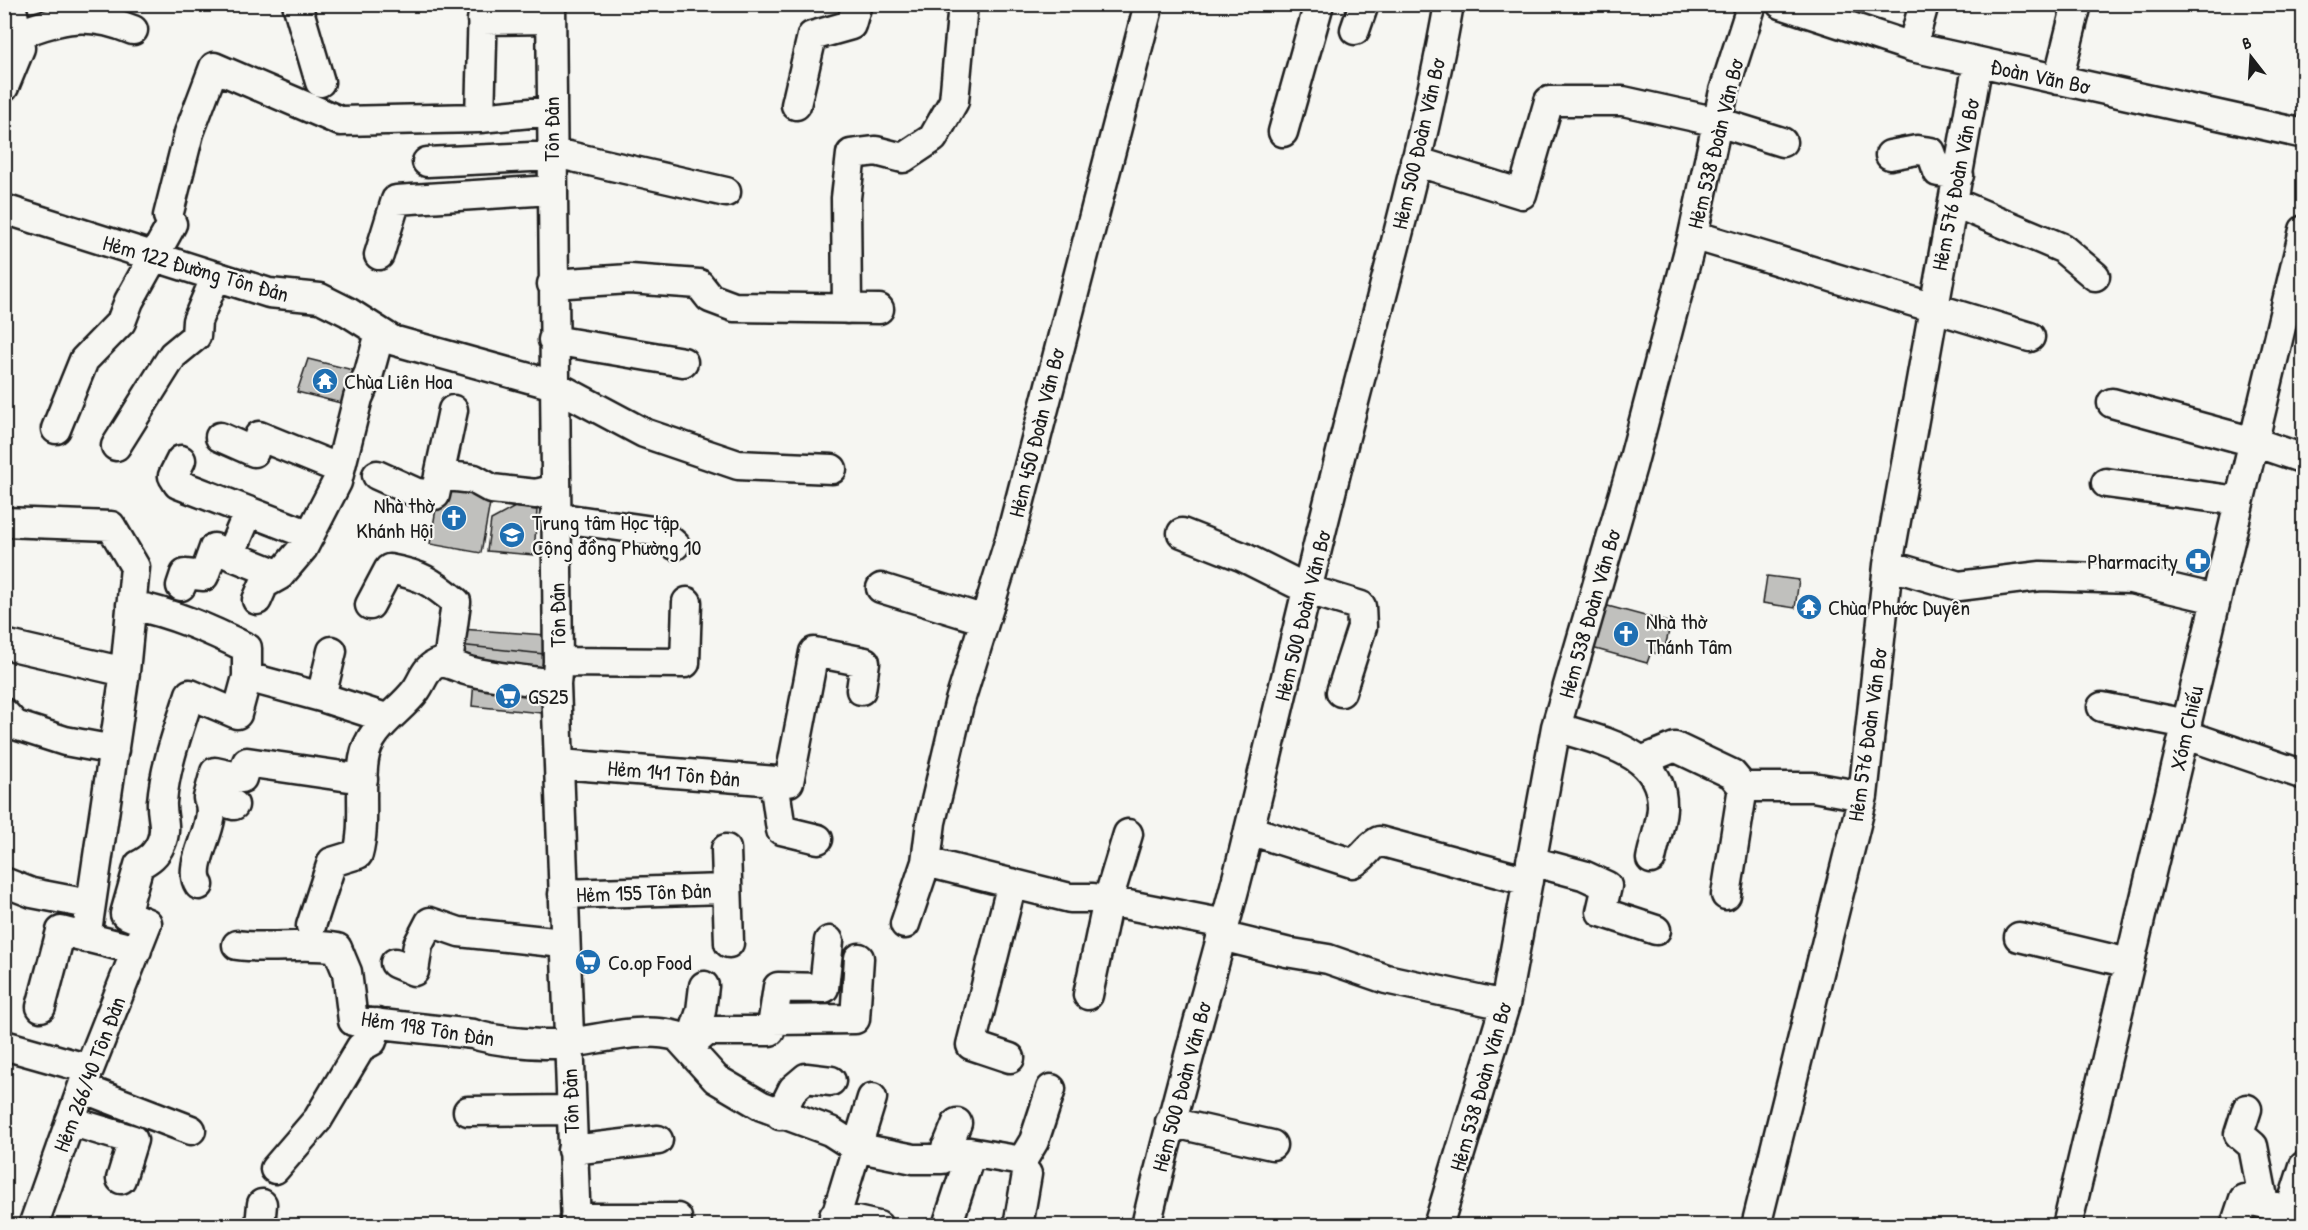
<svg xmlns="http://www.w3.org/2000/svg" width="2308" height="1230" viewBox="0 0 2308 1230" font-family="'Patrick Hand',sans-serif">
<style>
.building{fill:#c0c0bd;stroke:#1c1c1c;stroke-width:1.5}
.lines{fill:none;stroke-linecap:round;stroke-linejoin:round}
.minor-casing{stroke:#1c1c1c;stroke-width:33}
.minor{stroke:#f6f6f2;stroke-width:28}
.labels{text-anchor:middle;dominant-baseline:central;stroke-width:4.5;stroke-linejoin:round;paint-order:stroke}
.street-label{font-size:22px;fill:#1c1c1c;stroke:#f6f6f2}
.poi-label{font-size:22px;fill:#1c1c1c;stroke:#f6f6f2;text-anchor:start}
</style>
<rect width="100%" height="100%" fill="#f6f6f2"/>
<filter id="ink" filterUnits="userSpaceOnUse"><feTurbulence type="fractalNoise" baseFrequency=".0167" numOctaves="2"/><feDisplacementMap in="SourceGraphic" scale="12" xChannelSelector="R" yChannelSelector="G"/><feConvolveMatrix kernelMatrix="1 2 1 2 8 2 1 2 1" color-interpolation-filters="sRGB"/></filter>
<g filter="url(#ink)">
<path class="building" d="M 308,359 L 353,370 L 341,403 L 297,392 Z
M 440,485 L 492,492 L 481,553 L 430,544 Z
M 515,507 L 537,510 L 534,555 L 487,551 L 491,520 Z
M 1767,576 L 1799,580 L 1795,608 L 1763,603 Z
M 1593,602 L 1671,623 L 1663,655 L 1651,652 L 1647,663 L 1581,645 Z
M 461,629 L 546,635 L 544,654 L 459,645 Z
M 459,645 L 544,654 L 542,670 L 457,660 Z
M 474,680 L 545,687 L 542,713 L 472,706 Z"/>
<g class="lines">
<g class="minor-casing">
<path id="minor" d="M 297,4 L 320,82
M 551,4 L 558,662 L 556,684 L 576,1226
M 1781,4 L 1912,47 L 2304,134
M 482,20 L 551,19
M 1355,30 L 1364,4
M 18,34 C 64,18 86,11 133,30
M 1912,47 L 1924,4
M 2058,80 L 2077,4
M 4,87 L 20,48 L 11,4
M 796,105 L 812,36 L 851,25 L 857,4
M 480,118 L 483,4
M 1283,132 L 1319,4
M 551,152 L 726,192
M 1890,155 L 1917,150 L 1931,152 L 1938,172 L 1959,175
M 1415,161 L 1522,194 L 1549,101 L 1623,101 L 1718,122 L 1782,142
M 427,162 L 551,156
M 1953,202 L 2062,248 L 2095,276
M 4,209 L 269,293 L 320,298 L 348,312 L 392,340 L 554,385 L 644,433 L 738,465 L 832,469
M 1693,235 L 2030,337
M 379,255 L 396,200 L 551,190
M 552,284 L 630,279 L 699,284 L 710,298 L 734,307 L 879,309
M 847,309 L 846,198 L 851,154 L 876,151 L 903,158 L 933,138 L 954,101 L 963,4
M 553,340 L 683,362
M 2112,403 L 2254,442 L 2304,459
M 56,429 L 84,360 L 121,322 L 129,301 L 172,224 L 168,216 L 189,133 L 214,67 L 340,121 L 480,118 L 551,111
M 220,437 L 254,452 L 259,436 L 340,469
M 116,446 L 173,355 L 196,336 L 197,321 L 216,276
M 181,460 L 173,476 L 178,484 L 310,535
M 377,475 L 417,493 L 435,495 L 453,410
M 439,475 L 474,479 L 492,489 L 536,494 L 555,489
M 2106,483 L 2239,501
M 555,517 L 660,532 L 675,545
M 4,522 L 111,526 L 135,567 L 125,672 L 86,938
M 1182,533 L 1243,557 L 1309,590 L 1361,606 L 1362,627 L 1341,692
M 230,555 L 280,575
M 1888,565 L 1959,586 L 2041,576 L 2131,579 L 2216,599
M 181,586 L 185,574 L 204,576 L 214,548 L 230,555 L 248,513
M 881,588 L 985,620
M 257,600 L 264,584 L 280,575 L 303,548 L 337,482 L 358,398 L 369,373 L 380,333
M 131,605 C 172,613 209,629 247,648 L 247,677 L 321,697 L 386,718
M 370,605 L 389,569 C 421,575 431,581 456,602 L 448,663
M 4,644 L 125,672
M 558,662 L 685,663 L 687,602
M 321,697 L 332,651
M 2102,707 L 2187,724
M 4,713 L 15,725 L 65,741 L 114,750
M 1556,727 C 1599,741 1664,751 1662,808 C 1661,825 1654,843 1651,859
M 2184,734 L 2304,775
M 1641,761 L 1675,747 L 1732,774 L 1743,787
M 560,764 L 789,782 L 814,652 L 865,662 L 861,690
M 774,781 L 781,830 L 818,839
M 234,805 L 208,798 L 215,772 L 242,778 L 247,762 L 363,779
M 1249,830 L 1352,863 C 1365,858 1368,846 1379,841 L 1528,881
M 726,849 L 729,943
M 1531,861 L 1583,875 L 1607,886 L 1601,912 L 1656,930
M 926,862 L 1070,898 L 1093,898 L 1225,924
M 4,882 L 32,893 L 89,904
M 199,885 C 185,863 221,822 208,798
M 563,894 L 725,889
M 1726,895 L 1743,787 L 1813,787 L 1863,796
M 905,924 L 926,862 L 931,822 L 959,704 L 1010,539 L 1149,4
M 311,926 L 332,862 L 358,854 C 366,824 359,790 364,759 C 369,727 399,713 416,690 C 423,681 425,667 439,663 C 449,661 460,669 469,671 C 497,678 527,680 556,684
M 1221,936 L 1286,952 L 1328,959 L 1386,979 L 1505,1005
M 2019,937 L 2129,963
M 237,945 C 271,950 304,942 337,948 L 347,972 L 353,1021 L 473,1034 C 496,1042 546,1046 570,1043 C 606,1038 642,1027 677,1036 L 716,1079 L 762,1106 L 830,1131 L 855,1147 L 914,1159 L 942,1159 L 957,1123
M 395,963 L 414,971 L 418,945 L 430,922 L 459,932 L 563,943
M 1088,995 L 1108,900 L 1128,834
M 41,1007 L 61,931 L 137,950
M 773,1020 L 778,987 L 824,988 L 829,941
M 4,1045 L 89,1069
M 689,1047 L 707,1031 L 770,1031 L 773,1020 L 855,1019 L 859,958
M 689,1047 L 701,1011 L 704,986
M 1010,1058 L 971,1045 L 1012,883
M 82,1088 L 191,1130
M 2247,1109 L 2239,1134 L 2253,1146 L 2264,1203
M 468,1111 L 571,1110
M 780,1115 L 793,1089 L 806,1078 L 831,1081
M 70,1121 L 133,1140 L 121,1179
M 1170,1122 L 1272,1145
M 946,1148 L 1022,1161 L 1034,1141 L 1051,1089
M 572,1150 L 658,1140
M 275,1169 L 318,1119 L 361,1047 L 372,1041 L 377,1023
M 834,1216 L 878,1226
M 575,1218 L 677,1218
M 33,1226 L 86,1077 L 147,923 L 125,914 L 139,865 C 150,859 156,855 161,843 C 168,828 161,816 162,802 C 165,765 179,729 190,694 L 237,714 L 247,677
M 260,1226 L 262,1204
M 833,1226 L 872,1098
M 947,1226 L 971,1153
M 1018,1226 L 1027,1174
M 1146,1226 C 1174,1102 1211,981 1242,859 C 1280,705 1315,551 1355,398 C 1389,268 1426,137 1449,4
M 1438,1226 L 1505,1005 L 1556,727 L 1632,466 L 1693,235 L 1724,91 L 1752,4
M 1756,1226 L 1863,796 L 1888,565 L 1978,62
M 2067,1226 L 2304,230
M 2235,1226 L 2244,1199 L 2290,1210 L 2304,1166"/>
</g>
<use href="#minor" class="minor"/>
</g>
</g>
<defs>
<g id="temple-disc" transform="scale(1.35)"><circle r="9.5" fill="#1f6fb2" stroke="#f6f6f2"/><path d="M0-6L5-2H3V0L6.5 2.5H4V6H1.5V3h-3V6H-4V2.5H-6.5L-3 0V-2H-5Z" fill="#fff"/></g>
<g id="church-disc" transform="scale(1.35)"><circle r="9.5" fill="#1f6fb2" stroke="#f6f6f2"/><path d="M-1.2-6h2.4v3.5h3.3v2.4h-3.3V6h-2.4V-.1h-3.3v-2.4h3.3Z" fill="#fff"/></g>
<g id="university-disc" transform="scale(1.35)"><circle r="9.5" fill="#1f6fb2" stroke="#f6f6f2"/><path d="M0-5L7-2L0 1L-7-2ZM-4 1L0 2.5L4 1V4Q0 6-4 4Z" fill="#fff"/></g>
<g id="pharmacy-disc" transform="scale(1.35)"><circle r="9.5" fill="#1f6fb2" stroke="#f6f6f2"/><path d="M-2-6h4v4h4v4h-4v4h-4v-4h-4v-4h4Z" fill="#fff"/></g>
<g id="supermarket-disc" transform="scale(1.35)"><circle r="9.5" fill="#1f6fb2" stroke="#f6f6f2"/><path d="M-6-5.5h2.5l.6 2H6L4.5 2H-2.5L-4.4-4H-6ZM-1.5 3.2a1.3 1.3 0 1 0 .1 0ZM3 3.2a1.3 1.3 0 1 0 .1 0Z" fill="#fff"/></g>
</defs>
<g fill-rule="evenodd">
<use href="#temple-disc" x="325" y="381"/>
<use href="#church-disc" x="454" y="518"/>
<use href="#university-disc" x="512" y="535"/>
<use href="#pharmacy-disc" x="2198" y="561"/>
<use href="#temple-disc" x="1809" y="607"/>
<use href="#church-disc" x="1626" y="634"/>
<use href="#supermarket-disc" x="508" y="696"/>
<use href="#supermarket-disc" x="588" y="962"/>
</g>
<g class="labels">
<g class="street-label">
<text transform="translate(2040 76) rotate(12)">Đoàn Văn Bơ</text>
<text transform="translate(551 129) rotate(-90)">Tôn Đản</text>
<text transform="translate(1418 144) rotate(-77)">Hẻm 500 Đoàn Văn Bơ</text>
<text transform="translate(1715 144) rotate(-76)">Hẻm 538 Đoàn Văn Bơ</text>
<text transform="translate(1955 185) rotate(-79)">Hẻm 576 Đoàn Văn Bơ</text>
<text transform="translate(196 268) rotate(16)">Hẻm 122 Đường Tôn Đản</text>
<text transform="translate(1036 433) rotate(-76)">Hẻm 450 Đoàn Văn Bơ</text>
<text transform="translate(1589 614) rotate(-74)">Hẻm 538 Đoàn Văn Bơ</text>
<text transform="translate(557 615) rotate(-91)">Tôn Đản</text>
<text transform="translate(1302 616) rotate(-76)">Hẻm 500 Đoàn Văn Bơ</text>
<text transform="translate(2186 728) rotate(-77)">Xóm Chiếu</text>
<text transform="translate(1867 735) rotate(-82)">Hẻm 576 Đoàn Văn Bơ</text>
<text transform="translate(674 773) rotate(5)">Hẻm 141 Tôn Đản</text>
<text transform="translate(644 892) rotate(-2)">Hẻm 155 Tôn Đản</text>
<text transform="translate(428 1028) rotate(9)">Hẻm 198 Tôn Đản</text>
<text transform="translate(89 1074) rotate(-69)">Hẻm 266/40 Tôn Đản</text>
<text transform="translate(1181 1087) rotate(-75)">Hẻm 500 Đoàn Văn Bơ</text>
<text transform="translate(1480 1087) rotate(-74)">Hẻm 538 Đoàn Văn Bơ</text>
<text transform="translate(570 1101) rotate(-92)">Tôn Đản</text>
</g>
<g class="poi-label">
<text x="344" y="381">Chùa Liên Hoa</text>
<text x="434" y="505" text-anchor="end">Nhà thờ<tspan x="434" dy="25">Khánh Hội</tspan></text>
<text x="532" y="522">Trung tâm Học tập<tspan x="532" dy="25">Cộng đồng Phường 10</tspan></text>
<text x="2178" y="561" text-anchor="end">Pharmacity</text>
<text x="1828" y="607">Chùa Phước Duyên</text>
<text x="1646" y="621">Nhà thờ<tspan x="1646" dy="25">Thánh Tâm</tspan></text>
<text x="528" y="696">GS25</text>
<text x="608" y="962">Co.op Food</text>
</g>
</g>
<rect width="2308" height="1230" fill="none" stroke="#f6f6f2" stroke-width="24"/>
<rect x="12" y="12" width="2284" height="1206" fill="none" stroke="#1c1c1c" stroke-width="2" filter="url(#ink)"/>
<g transform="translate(2251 57) rotate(343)" stroke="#f6f6f2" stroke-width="4.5" paint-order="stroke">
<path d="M0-4.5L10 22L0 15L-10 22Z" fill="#1c1c1c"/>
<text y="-9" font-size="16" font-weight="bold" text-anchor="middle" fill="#1c1c1c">B</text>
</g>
</svg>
